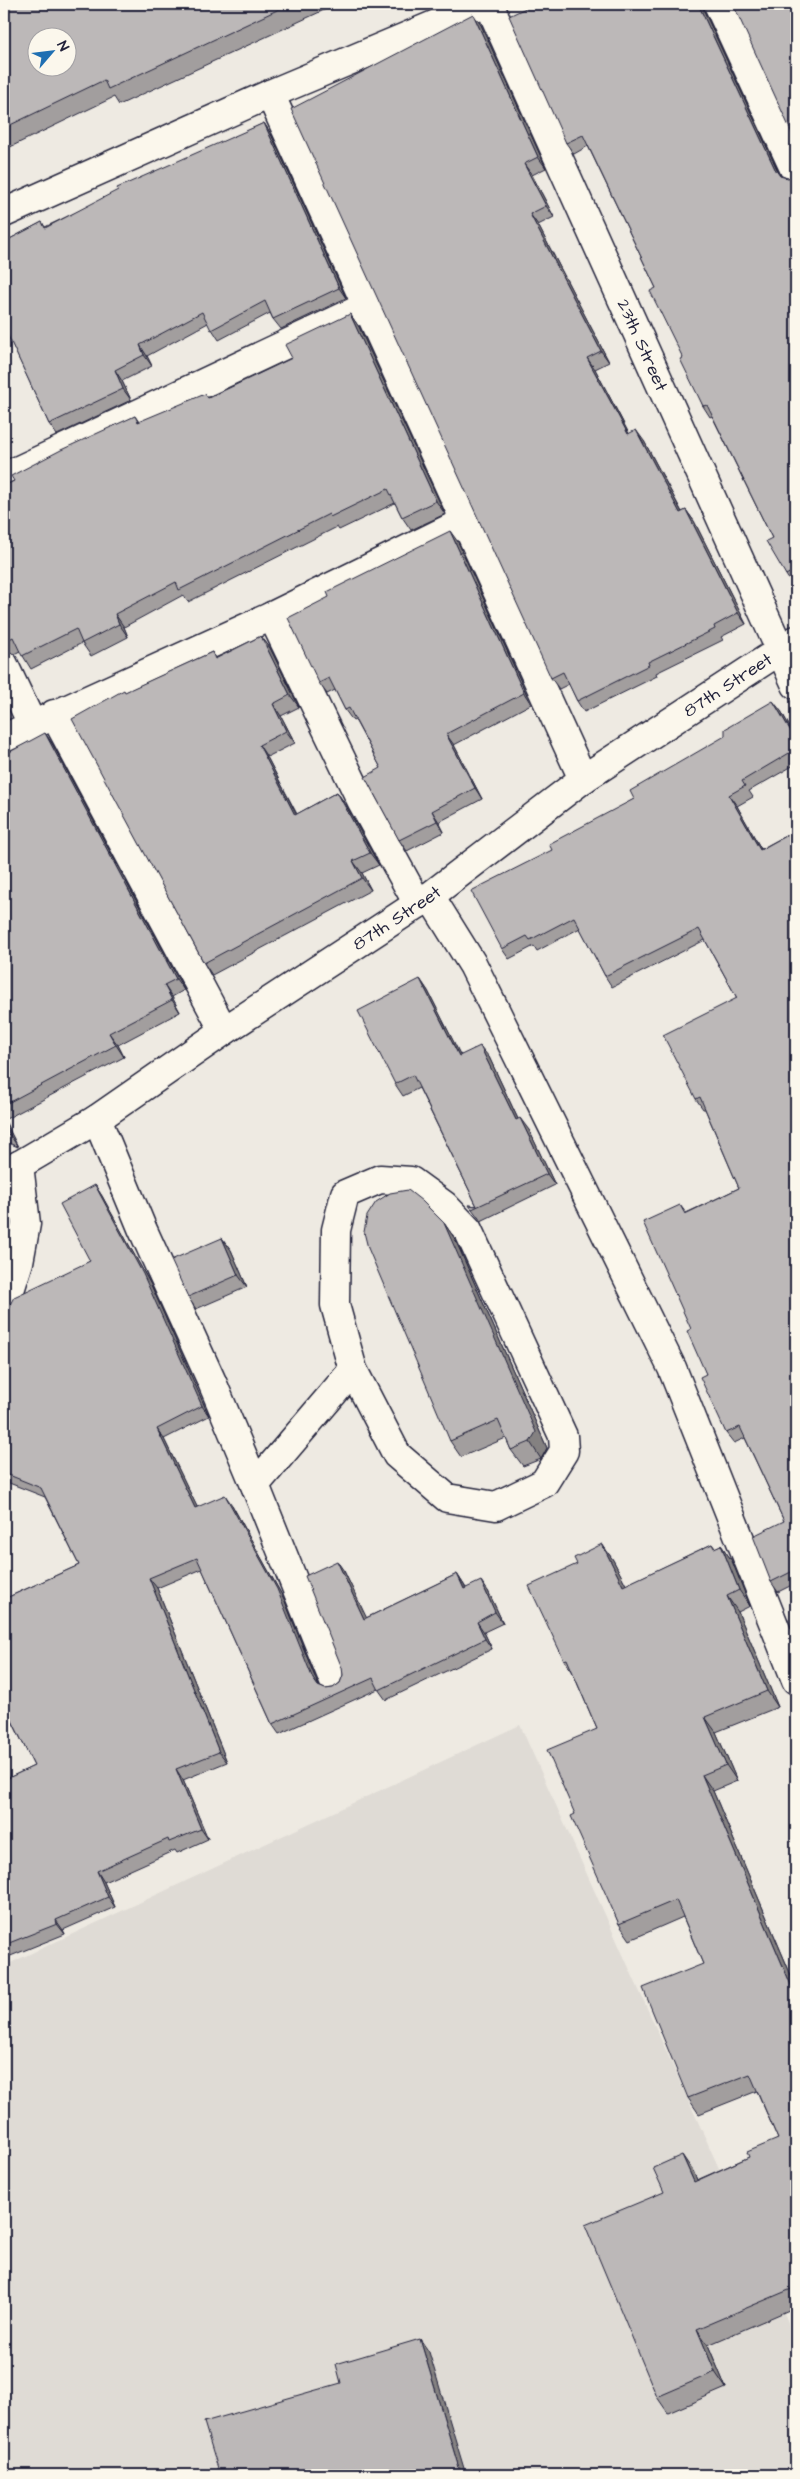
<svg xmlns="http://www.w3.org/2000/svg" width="800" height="2479" viewBox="0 0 800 2479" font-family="'Architects Daughter',sans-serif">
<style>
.built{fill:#dfdbd5}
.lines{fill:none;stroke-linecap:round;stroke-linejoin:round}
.minor-casing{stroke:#22223b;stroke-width:31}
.minor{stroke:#fbf7ec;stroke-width:28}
.wall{fill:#a29e9e;stroke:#22223b}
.shaded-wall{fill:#848181;stroke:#22223b}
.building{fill:#bcb8b8;stroke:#22223b;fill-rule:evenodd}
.labels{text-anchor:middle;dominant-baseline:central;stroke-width:4;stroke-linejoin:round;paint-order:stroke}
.street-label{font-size:18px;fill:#22223b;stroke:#fbf7ec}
</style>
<rect width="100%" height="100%" fill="#eeeae2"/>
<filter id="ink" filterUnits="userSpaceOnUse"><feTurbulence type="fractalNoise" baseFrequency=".02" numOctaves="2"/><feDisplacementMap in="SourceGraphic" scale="10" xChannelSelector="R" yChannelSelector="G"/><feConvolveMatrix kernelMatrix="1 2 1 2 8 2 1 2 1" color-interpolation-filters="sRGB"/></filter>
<g filter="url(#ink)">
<path class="built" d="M 520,1725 L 796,2340 L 796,2475 L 4,2475 L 4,1966 Z"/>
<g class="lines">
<g class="minor-casing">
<g id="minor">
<path id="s1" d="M 489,4 L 796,685"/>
<path d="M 718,4 L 796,173"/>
<path d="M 270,94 L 583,779"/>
<path d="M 4,213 L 270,94 L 484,4"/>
<path d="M 4,477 L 367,306"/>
<path d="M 272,616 L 361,800 L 418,904"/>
<path d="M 4,665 L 32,724"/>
<path d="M 54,714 L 224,1031"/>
<path d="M 4,738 L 272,616 L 465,521"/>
<path d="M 430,896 L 473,965 L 672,1368 L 796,1680"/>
<path d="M 97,1119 L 142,1228 L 212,1382 L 255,1485 L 335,1684"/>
<path id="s2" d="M 4,1174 L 97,1119 L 224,1031 L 430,896 L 583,779 L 796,640"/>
<path d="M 4,1309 L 19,1262 L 26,1224 L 19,1165"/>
<path d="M 255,1485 L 353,1370 L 335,1305 L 336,1230 L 345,1194 L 380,1179 L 411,1181 L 444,1205 L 468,1230 L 563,1436 L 564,1451 L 544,1483 L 496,1506 L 447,1498 L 397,1455 L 353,1370"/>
</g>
</g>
<use href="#minor" class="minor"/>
</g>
<path class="wall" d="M 4,4 L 337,4 L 119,105 L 114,97 L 4,150 Z
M 534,4 L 703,4 L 704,11 L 780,175 L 787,178 L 795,177 L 796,176 L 796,584 L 793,586 L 786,575 L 772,538 L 712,416 L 710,417 L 703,406 L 683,358 L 656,288 L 588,146 L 574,154 L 566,143 Z
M 473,14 L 481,25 L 546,168 L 532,175 L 554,217 L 538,225 L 609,362 L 595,369 L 629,434 L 644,441 L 682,512 L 686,510 L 694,521 L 746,624 L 721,637 L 723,640 L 656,673 L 657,676 L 584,712 L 577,701 L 569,684 L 559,689 L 551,678 Z
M 264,123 L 271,134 L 346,298 L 281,329 L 273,319 L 270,313 L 219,340 L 208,323 L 147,356 L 152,366 L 122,381 L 131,400 L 57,435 L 49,424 L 7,333 L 5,334 L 4,332 L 4,242 L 42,222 L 45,227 Z
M 350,314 L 359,327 L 445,514 L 411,530 L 402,517 L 395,503 L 339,530 L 337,527 L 188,602 L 183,595 L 124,627 L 128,637 L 91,656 L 82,643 L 31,669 L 20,651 L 14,654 L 6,650 L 4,650 L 4,486 L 135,416 L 139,422 L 208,398 L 292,358 Z
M 458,542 L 531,704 L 454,745 L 482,799 L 439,822 L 444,832 L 407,851 L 399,840 L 381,768 L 355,720 L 353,721 L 345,710 L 335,690 L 327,694 L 319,683 Z
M 261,636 L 270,648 L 299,707 L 281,716 L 295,743 L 267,757 L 297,814 L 337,792 L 345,804 L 379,865 L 362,873 L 371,890 L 212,975 L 204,963 L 126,692 L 212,652 L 216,658 Z
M 781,711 L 796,738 L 796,764 L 749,791 L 753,797 L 737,806 L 761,849 L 796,830 L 796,1583 L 778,1592 L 771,1582 L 784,1521 L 745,1438 L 734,1443 L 726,1433 L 691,1329 L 680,1205 L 686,1213 L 739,1188 L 705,1109 L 703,1109 L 696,1099 L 737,998 L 705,940 L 612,987 L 605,976 L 580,928 L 537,951 L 534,946 L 509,959 L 502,949 L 552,850 L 634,799 Z
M 45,733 L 53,745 L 184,990 L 172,997 L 180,1012 L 118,1045 L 124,1057 L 4,1120 L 18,1147 L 4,1141 L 4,853 L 8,851 Z
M 420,979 L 428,991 L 460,1055 L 489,1057 L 518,1119 L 529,1130 L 555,1185 L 481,1221 L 469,1205 L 477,1206 L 419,1088 L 403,1096 L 395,1084 Z
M 95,1185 L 102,1196 L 151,1285 L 209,1416 L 164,1439 L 197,1507 L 232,1505 L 284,1599 L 319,1686 L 325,1689 L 333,1688 L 340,1683 L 343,1675 L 344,1571 L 366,1618 L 457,1574 L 466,1588 L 488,1591 L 503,1623 L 484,1632 L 492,1649 L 386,1700 L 378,1689 L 279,1734 L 272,1724 L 202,1569 L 157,1588 L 227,1762 L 183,1780 L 208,1839 L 177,1853 L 175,1850 L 104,1882 L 115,1907 L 63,1930 L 65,1934 L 8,1957 L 8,1958 L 4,1960 L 4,1780 L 34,1766 L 11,1719 L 4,1723 L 4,1599 L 79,1565 L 45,1497 L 4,1481 L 4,1312 L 90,1261 Z
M 444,1223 L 455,1239 L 547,1448 L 541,1459 L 523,1466 L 511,1450 L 506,1438 L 461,1457 L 450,1441 Z
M 222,1238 L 231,1250 L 247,1287 L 196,1309 L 188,1297 Z
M 602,1544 L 613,1560 L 626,1585 L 712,1544 L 715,1548 L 721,1545 L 732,1561 L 750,1606 L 738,1612 L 778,1707 L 716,1732 L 737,1781 L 713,1791 L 796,1987 L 796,2307 L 708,2345 L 726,2388 L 668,2413 L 657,2397 L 664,2192 L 693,2171 L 697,2180 L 749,2157 L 778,2139 L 757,2091 L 699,2114 L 688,2098 L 703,1964 L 683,1917 L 630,1940 L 619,1924 L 575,1814 L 597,1729 L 572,1671 L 564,1660 L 577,1564 Z"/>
<path class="shaded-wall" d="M 698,4 L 703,4 L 704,11 L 782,180 L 775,169 Z
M 473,14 L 481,25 L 546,168 L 538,157 Z
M 264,123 L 271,134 L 346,298 L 339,288 Z
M 524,164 L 532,175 L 554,217 L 546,206 Z
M 530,214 L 538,225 L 609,362 L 601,351 Z
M 350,314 L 359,327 L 445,514 L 436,501 Z
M 140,345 L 147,356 L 152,366 L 144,355 Z
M 587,358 L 595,369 L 635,445 L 628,434 Z
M 115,370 L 122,381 L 131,400 L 123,389 Z
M 636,430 L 644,441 L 688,524 L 680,513 Z
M 686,510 L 694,521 L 746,624 L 738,613 Z
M 450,531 L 458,542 L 531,704 L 524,693 Z
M 115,614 L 124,627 L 128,637 L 119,624 Z
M 261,636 L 270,648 L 299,707 L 290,695 Z
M 773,701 L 781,711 L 796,738 L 796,740 Z
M 273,704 L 281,716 L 295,743 L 286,731 Z
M 45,733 L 53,745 L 184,990 L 176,979 Z
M 446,734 L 454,745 L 482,799 L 475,788 Z
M 259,745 L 267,757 L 303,827 L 295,815 Z
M 337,792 L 345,804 L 379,865 L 370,853 Z
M 729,795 L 737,806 L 767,860 L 760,850 Z
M 432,811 L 439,822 L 444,832 L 437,821 Z
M 353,861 L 362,873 L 371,890 L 362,878 Z
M 420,979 L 428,991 L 467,1068 L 459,1056 Z
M 164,985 L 172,997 L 180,1012 L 172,1000 Z
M 109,1033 L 118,1045 L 124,1057 L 116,1045 Z
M 480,1046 L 489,1057 L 524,1132 L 516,1120 Z
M 520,1118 L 529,1130 L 555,1185 L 547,1174 Z
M 4,1119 L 18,1147 L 10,1135 L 4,1123 Z
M 95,1185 L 102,1196 L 151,1285 L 209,1416 L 202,1406 Z
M 444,1223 L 455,1239 L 547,1448 L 541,1459 L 530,1442 Z
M 222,1238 L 231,1250 L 247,1287 L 238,1275 Z
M 157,1429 L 164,1439 L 203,1519 L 195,1508 Z
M 225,1495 L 232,1505 L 284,1599 L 320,1690 L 313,1679 Z
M 602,1544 L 613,1560 L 635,1602 L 623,1586 Z
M 721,1545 L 732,1561 L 750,1606 L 739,1590 Z
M 337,1561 L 344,1571 L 372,1629 L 364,1619 Z
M 457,1574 L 464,1585 L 471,1600 L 464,1589 Z
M 149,1578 L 157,1588 L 227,1762 L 219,1752 Z
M 481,1581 L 488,1591 L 503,1623 L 495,1612 Z
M 727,1596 L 738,1612 L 778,1707 L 767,1691 Z
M 477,1622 L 484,1632 L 492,1649 L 485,1639 Z
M 705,1717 L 716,1732 L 737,1781 L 726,1765 Z
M 176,1769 L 183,1780 L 208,1839 L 201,1829 Z
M 702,1775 L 713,1791 L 796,1987 L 796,1997 Z
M 97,1871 L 104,1882 L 115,1907 L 108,1897 Z
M 56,1920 L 63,1930 L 65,1934 L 57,1924 Z
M 682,2155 L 693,2171 L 705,2198 L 694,2182 Z
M 697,2329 L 708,2345 L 726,2388 L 715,2372 Z
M 420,2339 L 429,2352 L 466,2475 L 461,2475 Z"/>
<path class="building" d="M 4,4 L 290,4 L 108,89 L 104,80 L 4,128 ZM 38,38 L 68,38 L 68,68 L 38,68 Z
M 534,4 L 698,4 L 775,169 L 780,176 L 787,178 L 795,177 L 796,176 L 796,569 L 786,575 L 766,541 L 772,538 L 707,405 L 703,406 L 680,359 L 683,358 L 650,291 L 656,288 L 583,135 L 566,143 L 509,16 Z
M 733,4 L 796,4 L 796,142 Z
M 473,14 L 538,157 L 524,164 L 546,206 L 530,214 L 601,351 L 587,358 L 628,434 L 636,430 L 680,513 L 686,510 L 738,613 L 714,626 L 715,629 L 648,662 L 649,665 L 577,701 L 563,672 L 551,678 L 291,109 Z
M 264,123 L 339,288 L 273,319 L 265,301 L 211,330 L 202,312 L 140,345 L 144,355 L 115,370 L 123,389 L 49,424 L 4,327 L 4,242 L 42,222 L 45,228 L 118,190 L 117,188 Z
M 350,314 L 436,501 L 402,517 L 388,489 L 330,517 L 329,514 L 179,590 L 176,582 L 115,614 L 119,624 L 82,643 L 76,629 L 22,656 L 13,637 L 6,641 L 4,640 L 4,486 L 14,481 L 11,476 L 61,450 L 135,416 L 138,422 L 205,394 L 208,398 L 292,358 L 285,345 Z
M 450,531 L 524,693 L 446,734 L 475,788 L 432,811 L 437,821 L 399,840 L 365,777 L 381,768 L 349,708 L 345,710 L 329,678 L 319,683 L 288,618 L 329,597 L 327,592 Z
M 261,636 L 290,695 L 273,704 L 286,731 L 259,745 L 295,815 L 337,792 L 370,853 L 353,861 L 362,878 L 204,963 L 72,719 L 124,690 L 125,692 L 212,652 L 215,659 Z
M 773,701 L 796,740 L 796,749 L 742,781 L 745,786 L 729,795 L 760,850 L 796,830 L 796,1578 L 793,1571 L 771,1582 L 753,1536 L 784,1521 L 740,1427 L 726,1433 L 700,1377 L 706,1374 L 687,1331 L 691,1329 L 643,1222 L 680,1205 L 685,1214 L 739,1188 L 700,1097 L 696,1099 L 663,1035 L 737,998 L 699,929 L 605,976 L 574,917 L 530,940 L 527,936 L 502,949 L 471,891 L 552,850 L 549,844 L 634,799 L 630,791 L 725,736 L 725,729 Z
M 45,733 L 176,979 L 164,985 L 172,1000 L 109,1033 L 116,1045 L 4,1105 L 4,853 L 8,851 L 4,842 L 4,755 Z
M 420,979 L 459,1056 L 480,1046 L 516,1120 L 520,1118 L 547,1174 L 472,1209 L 469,1205 L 477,1206 L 413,1075 L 395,1084 L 358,1011 Z
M 4,1123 L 10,1135 L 4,1133 Z
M 95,1185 L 143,1274 L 202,1406 L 157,1429 L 195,1508 L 225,1495 L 277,1589 L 313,1679 L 318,1686 L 325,1689 L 333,1688 L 340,1683 L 343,1675 L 342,1668 L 305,1576 L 337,1561 L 364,1619 L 457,1574 L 464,1589 L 481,1581 L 495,1612 L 477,1622 L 485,1639 L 379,1690 L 373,1678 L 272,1724 L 197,1558 L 149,1578 L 219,1752 L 176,1769 L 201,1829 L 169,1842 L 168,1839 L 97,1871 L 108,1897 L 56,1920 L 57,1924 L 4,1945 L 4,1780 L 34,1766 L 6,1708 L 4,1709 L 4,1599 L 79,1565 L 41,1488 L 4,1473 L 4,1312 L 7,1310 L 14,1297 L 90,1261 L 60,1204 Z
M 408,1190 L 422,1201 L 444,1223 L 536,1432 L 530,1442 L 511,1450 L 498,1420 L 450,1441 L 368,1248 L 364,1232 L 367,1216 L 376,1202 L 390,1193 Z
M 222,1238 L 238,1275 L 188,1297 L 171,1260 Z
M 602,1544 L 623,1586 L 712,1544 L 714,1548 L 721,1545 L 739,1590 L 727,1596 L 767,1691 L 705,1717 L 726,1765 L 702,1775 L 796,1997 L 796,2287 L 697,2329 L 715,2372 L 657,2397 L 585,2225 L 664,2192 L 653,2168 L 682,2155 L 694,2182 L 749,2157 L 747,2152 L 778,2139 L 750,2074 L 688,2098 L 643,1988 L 703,1964 L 676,1900 L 619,1924 L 571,1816 L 575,1814 L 547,1750 L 597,1729 L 567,1659 L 564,1660 L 529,1586 L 577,1564 L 574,1558 Z
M 420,2339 L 461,2475 L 220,2475 L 204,2422 L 341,2383 L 336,2364 Z"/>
</g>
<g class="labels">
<g class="street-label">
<text stroke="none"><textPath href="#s1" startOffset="374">23th Street</textPath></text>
<text stroke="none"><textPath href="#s2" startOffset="874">87th Street</textPath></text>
<text stroke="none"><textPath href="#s2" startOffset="469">87th Street</textPath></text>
</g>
</g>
<rect width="800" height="2479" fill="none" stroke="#fbf7ec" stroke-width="20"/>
<rect x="10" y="10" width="780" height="2459" fill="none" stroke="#22223b" stroke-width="2" filter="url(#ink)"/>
<g transform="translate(52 52) rotate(62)"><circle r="24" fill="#fbf7ec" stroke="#a4a2a5"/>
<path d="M0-4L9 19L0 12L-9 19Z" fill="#1f6fb2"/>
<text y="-8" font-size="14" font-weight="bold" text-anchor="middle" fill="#22223b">N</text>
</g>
</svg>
